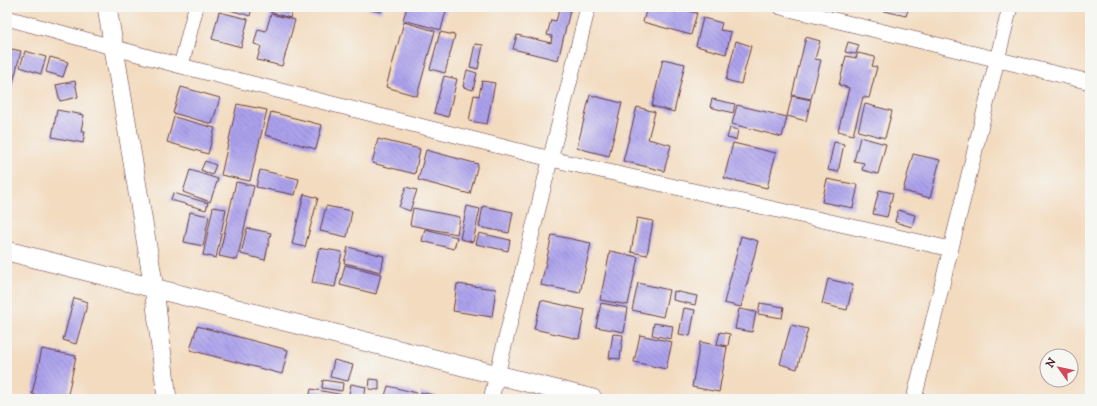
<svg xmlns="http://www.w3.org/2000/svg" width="1097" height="406" viewBox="0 0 1097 406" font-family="'IM FELL DW Pica',serif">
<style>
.building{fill:url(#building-back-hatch)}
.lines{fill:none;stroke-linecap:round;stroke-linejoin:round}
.minor-casing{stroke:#633b41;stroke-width:16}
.tertiary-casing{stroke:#633b41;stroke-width:20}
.minor{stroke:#fff;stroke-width:15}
.tertiary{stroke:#fff;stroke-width:19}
</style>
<defs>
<pattern id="building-back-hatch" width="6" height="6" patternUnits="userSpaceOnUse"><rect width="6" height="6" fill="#aca1ed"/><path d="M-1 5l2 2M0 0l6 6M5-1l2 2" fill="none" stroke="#8e83c0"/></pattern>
</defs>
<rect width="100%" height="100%" fill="#f6f6f2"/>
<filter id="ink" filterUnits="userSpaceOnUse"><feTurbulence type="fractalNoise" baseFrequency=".025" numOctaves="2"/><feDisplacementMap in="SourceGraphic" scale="8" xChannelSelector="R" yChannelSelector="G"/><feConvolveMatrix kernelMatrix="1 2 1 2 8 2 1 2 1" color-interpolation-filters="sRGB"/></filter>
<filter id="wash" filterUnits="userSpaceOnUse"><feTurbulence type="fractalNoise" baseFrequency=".012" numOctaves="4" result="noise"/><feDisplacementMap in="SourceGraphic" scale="16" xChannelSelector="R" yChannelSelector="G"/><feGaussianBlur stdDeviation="0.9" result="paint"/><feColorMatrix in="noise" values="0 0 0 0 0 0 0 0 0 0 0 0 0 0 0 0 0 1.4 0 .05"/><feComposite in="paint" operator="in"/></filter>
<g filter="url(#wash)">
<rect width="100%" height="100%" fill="#f3dbbf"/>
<g id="blocks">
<path class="building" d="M 220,7 L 252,7 L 250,16 Z
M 271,7 L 293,7 L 290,18 L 270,12 Z
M 369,7 L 383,7 L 381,12 L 368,9 Z
M 407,7 L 447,7 L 441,30 L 403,20 Z
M 560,7 L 571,7 L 558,60 L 513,49 L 517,35 L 551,43 L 552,36 L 547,35 L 551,20 L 556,21 Z
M 647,7 L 672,7 L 697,13 L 691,35 L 643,22 Z
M 881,7 L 909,7 L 906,16 L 880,10 Z
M 219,12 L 248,19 L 241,47 L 212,39 Z
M 271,14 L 295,20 L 282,66 L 257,60 L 261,46 L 254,44 L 258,29 L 266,31 Z
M 703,18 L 722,23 L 720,30 L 731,32 L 726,54 L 696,46 Z
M 404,22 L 435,31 L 417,96 L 386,87 Z
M 440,32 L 455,35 L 445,73 L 430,69 Z
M 806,37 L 820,41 L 815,59 L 821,60 L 811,99 L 792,95 Z
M 736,41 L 751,46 L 741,84 L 726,80 Z
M 848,42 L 859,45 L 856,54 L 845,52 Z
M 475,44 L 483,45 L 478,69 L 470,67 Z
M 7,48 L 21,51 L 8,103 L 7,103 Z
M 25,51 L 46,57 L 41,74 L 20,67 Z
M 858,53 L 875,57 L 872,66 L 877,67 L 869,98 L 863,97 L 853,135 L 838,131 L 849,88 L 839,85 L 846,56 L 856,58 Z
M 50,57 L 68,62 L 63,77 L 46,72 Z
M 663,59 L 685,64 L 674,112 L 652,106 Z
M 467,70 L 477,73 L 473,90 L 463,87 Z
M 444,76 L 457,79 L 448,117 L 434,113 Z
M 75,81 L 78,97 L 60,101 L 56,85 Z
M 482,81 L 495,83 L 487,124 L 469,121 L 474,95 L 479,96 Z
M 181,87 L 220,98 L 212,124 L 173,113 Z
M 590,95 L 622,103 L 609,156 L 577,148 Z
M 792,96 L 811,100 L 806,121 L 787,116 Z
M 712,99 L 735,104 L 733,113 L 710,107 Z
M 237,104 L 267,110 L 250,181 L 221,175 Z
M 865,104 L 892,111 L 885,138 L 858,131 Z
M 737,105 L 787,117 L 782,137 L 732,124 Z
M 637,107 L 655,112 L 648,139 L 671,145 L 664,171 L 623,161 Z
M 57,110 L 84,115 L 81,131 L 85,131 L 83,143 L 52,137 Z
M 271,112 L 322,125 L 316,149 L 265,135 Z
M 174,117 L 215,128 L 208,154 L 167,142 Z
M 730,128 L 738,130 L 736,140 L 727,138 Z
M 860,137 L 886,144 L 878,174 L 862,170 L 864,163 L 854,161 Z
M 378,139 L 420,149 L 415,174 L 372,163 Z
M 834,142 L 844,144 L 838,172 L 828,170 Z
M 733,143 L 776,153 L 767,188 L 724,178 Z
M 426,150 L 478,164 L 470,194 L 418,180 Z
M 913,154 L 940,160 L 930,198 L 903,191 Z
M 205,161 L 216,165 L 212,175 L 201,170 Z
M 190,170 L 218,179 L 210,202 L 183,192 Z
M 260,170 L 299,179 L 295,195 L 256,187 Z
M 827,179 L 858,185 L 853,208 L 822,202 Z
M 236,182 L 254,186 L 237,260 L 219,256 Z
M 406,187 L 417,190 L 410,211 L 399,207 Z
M 879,190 L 893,193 L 887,217 L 873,214 Z
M 173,193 L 208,203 L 206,210 L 171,200 Z
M 304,194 L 318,198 L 305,247 L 292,244 Z
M 326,206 L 352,211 L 347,237 L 320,231 Z
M 467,206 L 480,209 L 473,242 L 460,239 Z
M 483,206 L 513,212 L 509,233 L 479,227 Z
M 213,207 L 226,209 L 216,258 L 203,255 Z
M 413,208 L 460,217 L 457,234 L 410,225 Z
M 898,210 L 915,215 L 912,227 L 895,222 Z
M 190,212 L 209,216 L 203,246 L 184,242 Z
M 637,218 L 653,221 L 647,255 L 631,252 Z
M 247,228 L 271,233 L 265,260 L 241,254 Z
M 425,229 L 457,237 L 454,249 L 422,241 Z
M 479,233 L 510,240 L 508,251 L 476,244 Z
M 552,235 L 591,243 L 580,293 L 541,285 Z
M 741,236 L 758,241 L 741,307 L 724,303 Z
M 348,247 L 384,256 L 381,272 L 344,263 Z
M 319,248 L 342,252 L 335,287 L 312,283 Z
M 610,251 L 638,257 L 628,305 L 600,300 Z
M 345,265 L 381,274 L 376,294 L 340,285 Z
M 828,279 L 853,285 L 847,310 L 822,304 Z
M 638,283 L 669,290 L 663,317 L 632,310 Z
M 457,284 L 496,289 L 492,317 L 453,311 Z
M 674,291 L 697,296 L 695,305 L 673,300 Z
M 74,298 L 88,302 L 76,344 L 63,340 Z
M 541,300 L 585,310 L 579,339 L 534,329 Z
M 601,303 L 628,308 L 624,332 L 596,327 Z
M 760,303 L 784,307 L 782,318 L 758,314 Z
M 684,308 L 695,310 L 690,336 L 679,334 Z
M 739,309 L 756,312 L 752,332 L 735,329 Z
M 654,323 L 673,326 L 671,339 L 652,335 Z
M 791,325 L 808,329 L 797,369 L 780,364 Z
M 197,326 L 288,350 L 282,374 L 190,350 Z
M 720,332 L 730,334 L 728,346 L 717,344 Z
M 613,334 L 623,335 L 620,359 L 609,358 Z
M 640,335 L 672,342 L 666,369 L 634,362 Z
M 700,342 L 727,347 L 719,392 L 692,387 Z
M 42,349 L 76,356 L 67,399 L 55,399 L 32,394 Z
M 334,360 L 353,365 L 348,381 L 330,377 Z
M 370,379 L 379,380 L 379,390 L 369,389 Z
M 323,380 L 343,383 L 342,391 L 322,388 Z
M 351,384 L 366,387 L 364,399 L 348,399 Z
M 388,386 L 417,393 L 415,399 L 384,399 Z
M 311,389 L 344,395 L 343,399 L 309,399 Z
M 421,392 L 437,396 L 437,399 L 419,399 Z"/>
</g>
</g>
<g filter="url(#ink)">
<use href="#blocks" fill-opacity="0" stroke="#633b41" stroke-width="1"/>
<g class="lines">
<g class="minor-casing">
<path id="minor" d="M 781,7 L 1090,82
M 7,18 L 181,66 L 551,159 L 951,249
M 181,66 L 196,7
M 491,399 L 588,7
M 914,399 L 1010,7"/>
</g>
<g class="tertiary-casing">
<path id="tertiary" d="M 107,7 L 154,288 L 167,399
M 7,251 L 593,399"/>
</g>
<use href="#minor" class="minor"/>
<use href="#tertiary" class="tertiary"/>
</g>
</g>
<rect width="1097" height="406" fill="none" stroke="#f6f6f2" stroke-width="24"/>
<g transform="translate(1059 368) rotate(303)"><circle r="19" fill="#f6f6f2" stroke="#b1a0a2"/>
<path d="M0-3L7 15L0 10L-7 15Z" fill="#d1495b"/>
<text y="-6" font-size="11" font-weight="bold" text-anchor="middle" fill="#4a1f2b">N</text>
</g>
</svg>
